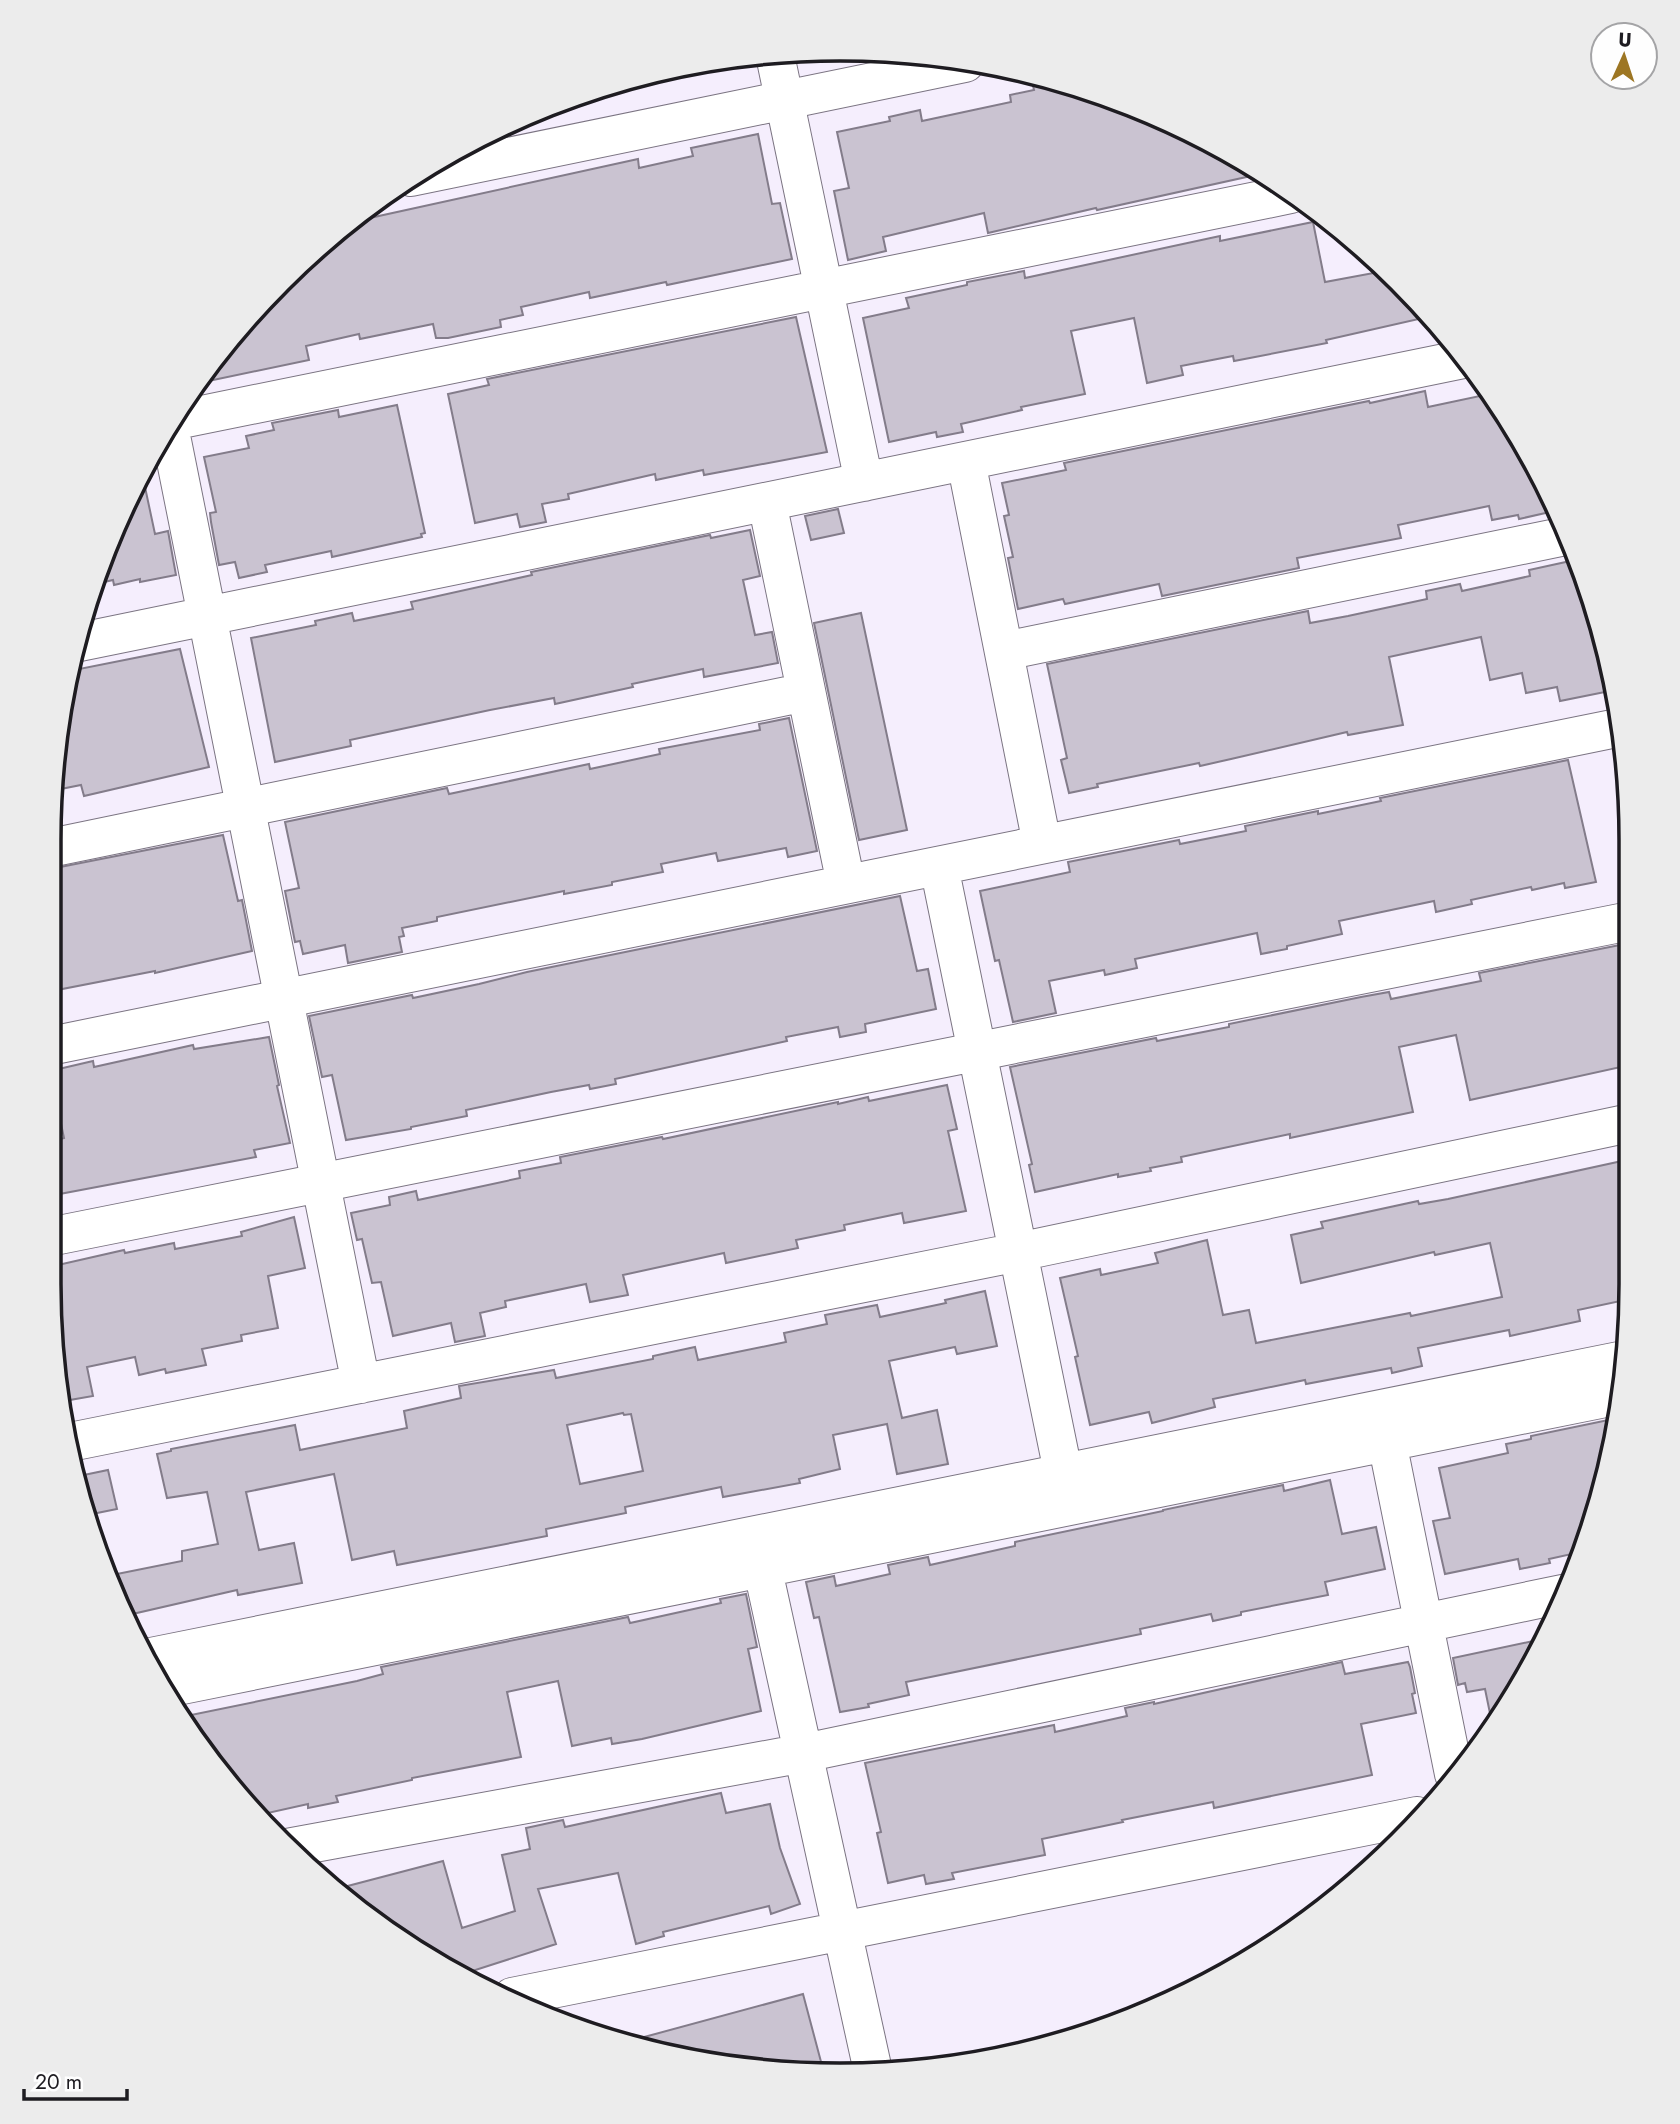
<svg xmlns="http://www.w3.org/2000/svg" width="1680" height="2124" viewBox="0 0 1680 2124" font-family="Jost,sans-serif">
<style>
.building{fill:#cac3d1;stroke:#837c8a;stroke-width:2;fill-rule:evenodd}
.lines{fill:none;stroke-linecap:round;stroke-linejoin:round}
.street-casing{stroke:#7b7482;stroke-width:40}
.street{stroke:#fff;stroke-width:38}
.rim{fill:none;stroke:#1e1c21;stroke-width:3.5}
</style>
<rect width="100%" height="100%" fill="#f5eefd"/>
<path class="building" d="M 1049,78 L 1190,131 L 1260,174 L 1097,210 L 1096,208 L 988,233 L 984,213 L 883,237 L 886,251 L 848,260 L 834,191 L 849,188 L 837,132 L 890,121 L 889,117 L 920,110 L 922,121 L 1011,102 L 1010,95 L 1034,90 L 1032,81 Z
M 758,134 L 772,204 L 780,203 L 792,259 L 667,285 L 666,282 L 590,298 L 589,292 L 521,307 L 523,315 L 500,320 L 501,327 L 448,338 L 436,338 L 433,324 L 360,339 L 359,334 L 306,346 L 309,360 L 199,383 L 245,319 L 347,223 L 638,159 L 639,168 L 693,156 L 691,148 Z
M 1313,222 L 1325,282 L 1384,271 L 1432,316 L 1326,340 L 1327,343 L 1234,361 L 1233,356 L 1181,366 L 1183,375 L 1147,383 L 1134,318 L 1071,331 L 1085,394 L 1021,407 L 1022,410 L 961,424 L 963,432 L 937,437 L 936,432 L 889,442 L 863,318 L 909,308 L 906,298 L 967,285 L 967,282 L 1024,271 L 1025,278 L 1220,236 L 1220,241 Z
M 796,317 L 827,452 L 704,475 L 703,470 L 656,480 L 655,474 L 568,494 L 569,499 L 542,504 L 546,522 L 520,527 L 517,514 L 475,523 L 448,394 L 489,385 L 487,379 Z
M 1425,391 L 1428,407 L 1489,394 L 1525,445 L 1544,487 L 1550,512 L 1519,519 L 1518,515 L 1492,520 L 1489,506 L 1398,525 L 1401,538 L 1297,558 L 1299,568 L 1162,596 L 1159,584 L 1065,604 L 1063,599 L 1018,609 L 1008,558 L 1013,557 L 1004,516 L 1009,515 L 1002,483 L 1066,470 L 1064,463 L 1369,401 L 1370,403 Z
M 397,405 L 425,533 L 421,534 L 422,537 L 332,557 L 331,551 L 265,565 L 267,572 L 239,578 L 235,562 L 219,565 L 211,522 L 210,513 L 216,512 L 204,457 L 249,448 L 246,436 L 274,430 L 272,423 L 338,410 L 339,417 Z
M 142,473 L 155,534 L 168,531 L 176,575 L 140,582 L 140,579 L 114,585 L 113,580 L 91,585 Z
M 838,509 L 844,533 L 811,540 L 805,516 Z
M 750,530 L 760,576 L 743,580 L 755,635 L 772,632 L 778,663 L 704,677 L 703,669 L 632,684 L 633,687 L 555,704 L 554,698 L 490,710 L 350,740 L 351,746 L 275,762 L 251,638 L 316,625 L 315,621 L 352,613 L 354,621 L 413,609 L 411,602 L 532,575 L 531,572 L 710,535 L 711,538 Z
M 1575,560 L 1590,628 L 1597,627 L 1610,691 L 1560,701 L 1557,687 L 1526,693 L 1522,673 L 1490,680 L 1481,637 L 1389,657 L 1403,725 L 1348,735 L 1347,732 L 1231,759 L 1200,766 L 1199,763 L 1097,784 L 1098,787 L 1069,793 L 1061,760 L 1067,758 L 1047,664 L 1308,611 L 1310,623 L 1348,616 L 1427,599 L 1426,591 L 1460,584 L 1462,591 L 1530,576 L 1529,570 Z
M 861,613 L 907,830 L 859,840 L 814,623 Z
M 180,649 L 209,767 L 84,796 L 81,785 L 51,791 L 74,670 Z
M 789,718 L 817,851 L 788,857 L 786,848 L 718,861 L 716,853 L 661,864 L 663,872 L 612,882 L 612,885 L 564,894 L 564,891 L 437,917 L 437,921 L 402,928 L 404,936 L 399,937 L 402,952 L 348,963 L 345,945 L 303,954 L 300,941 L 295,942 L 285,891 L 299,888 L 285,822 L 447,788 L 449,794 L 589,764 L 590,769 L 660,754 L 659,749 L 760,730 L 759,724 Z
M 1568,760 L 1596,882 L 1565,888 L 1564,883 L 1532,890 L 1531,887 L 1471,900 L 1472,904 L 1436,912 L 1434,901 L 1339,921 L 1342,934 L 1287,946 L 1287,949 L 1261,954 L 1257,933 L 1135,959 L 1137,968 L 1105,975 L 1104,970 L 1049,981 L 1056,1013 L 1013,1022 L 999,960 L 995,961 L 980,891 L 1070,872 L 1068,862 L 1179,840 L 1180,844 L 1246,831 L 1245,826 L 1318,811 L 1318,814 L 1381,801 L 1380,798 Z
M 223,835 L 238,901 L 242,900 L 252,951 L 155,973 L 155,971 L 57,990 L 50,959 L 50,869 Z
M 900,896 L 917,971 L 928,969 L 936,1009 L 865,1024 L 866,1032 L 840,1037 L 838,1027 L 786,1037 L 787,1041 L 615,1079 L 616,1084 L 590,1089 L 589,1085 L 551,1092 L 466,1110 L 467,1116 L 411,1127 L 411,1129 L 346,1140 L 332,1075 L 322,1077 L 309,1016 L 412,995 L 413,998 L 479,984 L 527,972 Z
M 1630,943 L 1630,1065 L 1470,1100 L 1456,1035 L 1399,1047 L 1413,1112 L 1290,1138 L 1290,1134 L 1181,1157 L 1182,1162 L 1150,1168 L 1151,1171 L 1118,1177 L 1118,1174 L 1035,1192 L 1029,1165 L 1032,1164 L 1010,1067 L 1156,1038 L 1157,1041 L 1229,1027 L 1229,1024 L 1361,997 L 1389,992 L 1391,999 L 1481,981 L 1479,973 Z
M 269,1037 L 279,1085 L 277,1086 L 290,1143 L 254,1150 L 256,1157 L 49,1196 L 49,1142 L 64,1138 L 50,1071 L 93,1061 L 94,1067 L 193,1045 L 194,1049 Z
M 947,1085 L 957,1129 L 948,1131 L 966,1211 L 904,1223 L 902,1213 L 844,1225 L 845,1230 L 796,1240 L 798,1248 L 726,1263 L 724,1253 L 623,1275 L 628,1295 L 590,1302 L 586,1284 L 505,1301 L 506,1307 L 480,1313 L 485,1336 L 455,1342 L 451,1323 L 393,1336 L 381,1282 L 372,1283 L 362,1239 L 357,1240 L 351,1213 L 390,1205 L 389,1197 L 416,1191 L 418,1200 L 520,1178 L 519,1171 L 561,1163 L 560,1157 L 662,1137 L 663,1139 L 838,1102 L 838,1104 L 868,1097 L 869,1101 Z
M 1631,1159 L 1630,1299 L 1578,1310 L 1580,1321 L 1510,1336 L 1509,1330 L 1418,1348 L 1422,1366 L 1392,1373 L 1391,1368 L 1306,1384 L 1305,1380 L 1213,1399 L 1215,1407 L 1152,1423 L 1149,1412 L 1090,1425 L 1075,1357 L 1078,1356 L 1060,1278 L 1100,1269 L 1101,1275 L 1158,1263 L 1155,1253 L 1207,1240 L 1223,1315 L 1249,1310 L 1256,1343 L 1410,1313 L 1411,1316 L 1502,1297 L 1490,1243 L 1435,1255 L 1434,1252 L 1301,1283 L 1291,1235 L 1323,1228 L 1321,1222 L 1418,1201 L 1419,1204 L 1448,1199 Z
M 294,1217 L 305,1268 L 268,1276 L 278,1328 L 241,1335 L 242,1341 L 202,1349 L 206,1365 L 166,1373 L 165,1369 L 139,1375 L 135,1357 L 87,1367 L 93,1396 L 64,1401 L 49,1284 L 49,1267 L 124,1250 L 125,1253 L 174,1243 L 175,1249 L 242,1236 L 241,1232 Z
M 985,1291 L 997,1346 L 957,1354 L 955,1347 L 889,1361 L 902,1418 L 937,1410 L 948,1464 L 897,1474 L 887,1424 L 833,1435 L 840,1469 L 799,1479 L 800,1483 L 723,1497 L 721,1487 L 625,1507 L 626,1513 L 546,1529 L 547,1536 L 397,1565 L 394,1551 L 352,1560 L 334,1474 L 246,1492 L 259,1550 L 294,1543 L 302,1583 L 238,1595 L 237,1590 L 128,1615 L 112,1575 L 182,1561 L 182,1551 L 218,1544 L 207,1492 L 167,1498 L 157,1454 L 171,1451 L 171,1449 L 295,1425 L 300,1450 L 407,1428 L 404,1411 L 461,1398 L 459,1386 L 554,1370 L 556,1378 L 653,1359 L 653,1356 L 695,1347 L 698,1360 L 786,1342 L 784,1333 L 827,1324 L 825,1315 L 877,1305 L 880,1317 L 946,1303 L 945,1300 ZM 623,1413 L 624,1415 L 631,1414 L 643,1471 L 580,1484 L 567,1425 Z
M 1618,1418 L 1616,1438 L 1581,1552 L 1549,1559 L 1550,1563 L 1520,1569 L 1518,1559 L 1445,1574 L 1433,1521 L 1450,1518 L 1439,1468 L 1508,1453 L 1506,1444 L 1531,1439 L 1531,1436 Z
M 108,1470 L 117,1509 L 87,1515 L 76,1488 L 74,1477 Z
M 1330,1480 L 1342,1534 L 1376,1527 L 1385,1569 L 1325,1582 L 1328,1595 L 1241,1612 L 1241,1615 L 1213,1621 L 1211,1614 L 1140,1629 L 1141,1634 L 906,1682 L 909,1695 L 868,1704 L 869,1707 L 840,1712 L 819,1617 L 814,1618 L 806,1582 L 834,1576 L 836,1586 L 890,1574 L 888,1565 L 928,1557 L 930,1565 L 1015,1546 L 1015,1542 L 1163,1511 L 1163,1510 L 1283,1485 L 1284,1491 Z
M 746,1594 L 757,1647 L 748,1649 L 761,1711 L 642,1739 L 612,1744 L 611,1738 L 572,1746 L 558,1681 L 507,1692 L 521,1757 L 412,1778 L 412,1780 L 336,1796 L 338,1802 L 308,1808 L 308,1804 L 259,1815 L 194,1730 L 191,1715 L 357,1681 L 383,1674 L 381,1667 L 628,1617 L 630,1623 L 721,1603 L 720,1599 Z
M 1543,1639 L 1497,1724 L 1493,1728 L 1485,1689 L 1467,1692 L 1465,1683 L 1458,1685 L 1453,1658 Z
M 1342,1662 L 1345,1674 L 1408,1662 L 1410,1667 L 1415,1693 L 1412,1694 L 1416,1713 L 1361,1724 L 1372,1775 L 1214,1808 L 1213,1802 L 1122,1820 L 1123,1822 L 1042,1839 L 1045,1855 L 952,1873 L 954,1879 L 926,1884 L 924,1875 L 888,1883 L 877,1833 L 881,1832 L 865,1763 L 1054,1725 L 1055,1732 L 1127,1716 L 1125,1708 L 1154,1702 L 1154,1704 Z
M 721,1793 L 726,1813 L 770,1804 L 780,1848 L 800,1904 L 771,1914 L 769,1906 L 663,1932 L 664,1936 L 636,1944 L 618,1873 L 538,1889 L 556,1944 L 460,1975 L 444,1969 L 340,1888 L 443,1861 L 462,1928 L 515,1911 L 502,1855 L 530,1849 L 526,1828 L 563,1820 L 565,1827 Z
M 803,1994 L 824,2073 L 635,2048 L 622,2043 Z"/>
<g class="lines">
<g class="street-casing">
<path id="street" d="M 775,55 L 864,482
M 411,177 L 965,63
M 172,421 L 1291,194
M 169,426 L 361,1384
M 966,461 L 1042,844
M 767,502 L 846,884
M 80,642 L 1464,359
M 1004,651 L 1566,536
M 50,848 L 806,692
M 939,866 L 1068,1496
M 50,1046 L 1617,728
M 49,1237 L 1630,921
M 1382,1417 L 1454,1774
M 70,1442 L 1018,1252 L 1630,1123
M 757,1543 L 873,2071
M 146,1658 L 1624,1360
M 162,1689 L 1620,1395
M 287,1848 L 804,1753 L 1567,1593
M 512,1997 L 1417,1816"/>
</g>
<use href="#street" class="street"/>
</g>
<path d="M0 0H1680V2124H0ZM840 61H840A779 779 0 0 1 1619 840V1284A779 779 0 0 1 840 2063H840A779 779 0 0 1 61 1284V840A779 779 0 0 1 840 61Z" fill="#ececec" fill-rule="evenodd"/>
<path class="rim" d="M840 61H840A779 779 0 0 1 1619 840V1284A779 779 0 0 1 840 2063H840A779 779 0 0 1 61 1284V840A779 779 0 0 1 840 61Z"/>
<g transform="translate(1624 56) rotate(3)"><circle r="33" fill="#fefefe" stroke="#a4a4a6" stroke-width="2"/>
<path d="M0-5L12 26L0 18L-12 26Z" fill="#9d7623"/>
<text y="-10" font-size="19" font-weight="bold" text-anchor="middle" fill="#1e1c21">U</text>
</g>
<path d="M24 2089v10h103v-10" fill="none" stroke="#1e1c21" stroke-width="3.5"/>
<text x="35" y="2089" font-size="21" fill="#1e1c21" stroke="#fefefe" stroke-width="5" paint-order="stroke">20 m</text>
</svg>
